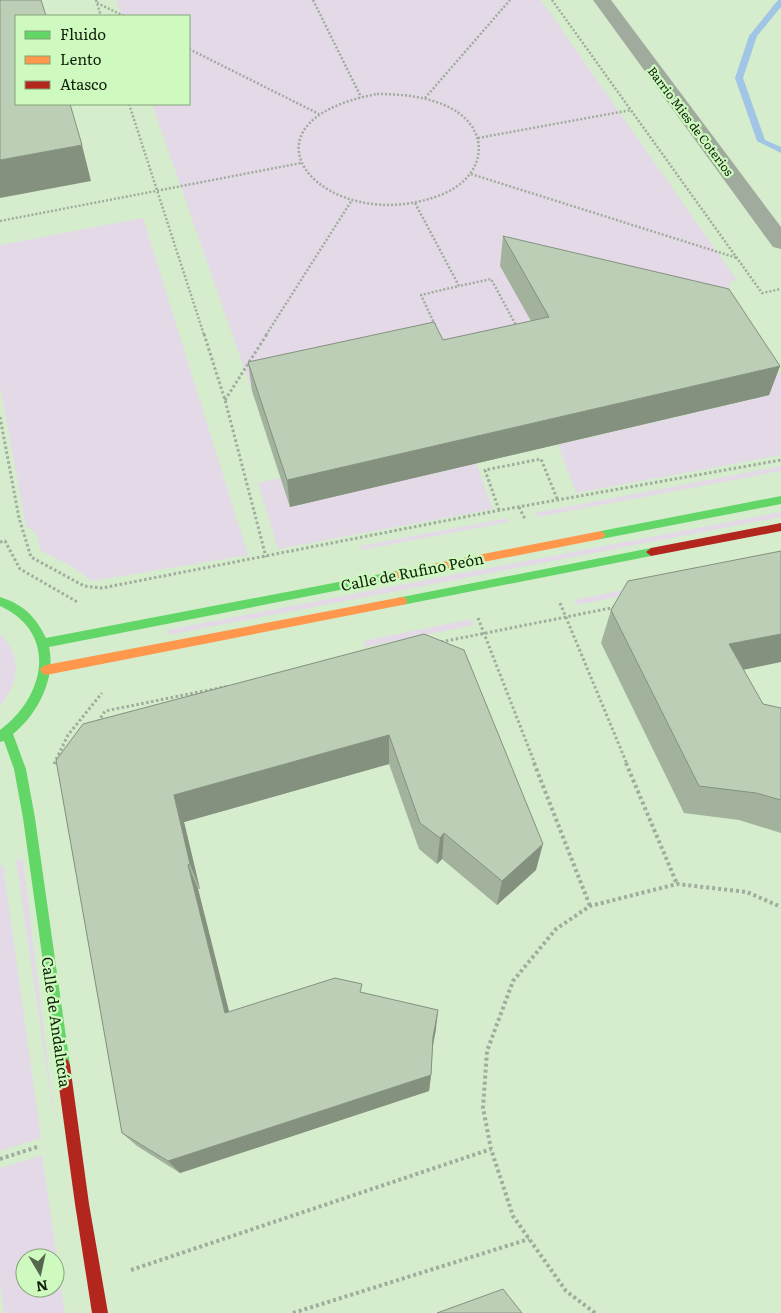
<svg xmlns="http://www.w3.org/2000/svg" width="781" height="1313" viewBox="0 0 781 1313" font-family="Literata,serif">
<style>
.green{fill:#e4d9e7;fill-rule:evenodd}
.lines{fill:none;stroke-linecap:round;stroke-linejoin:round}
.stream{fill:#a1c5e5;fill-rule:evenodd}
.path-far2{stroke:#a0ac9d;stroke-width:2.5;stroke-dasharray:2 2;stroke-linecap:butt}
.path-far1{stroke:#a0ac9d;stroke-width:3;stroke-dasharray:2.5 2.5;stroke-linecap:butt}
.path{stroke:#a0ac9d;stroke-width:4;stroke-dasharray:3 3;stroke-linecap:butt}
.street{fill:#a1ab9d;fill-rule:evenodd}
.fast{fill:#63d668;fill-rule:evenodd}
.slow{fill:#ff974d;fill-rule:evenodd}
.jam{fill:#b3261e;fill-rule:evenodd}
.wall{fill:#a2b29d}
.shaded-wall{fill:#84917f}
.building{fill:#bccfb6;stroke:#84917f}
.labels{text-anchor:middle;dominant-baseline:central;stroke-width:4.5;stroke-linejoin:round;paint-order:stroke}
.far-street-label{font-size:12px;fill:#10200a;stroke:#cefac0}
.street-label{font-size:15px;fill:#10200a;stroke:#cefac0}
</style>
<rect width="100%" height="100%" fill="#d5edcd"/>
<path class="green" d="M 116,0 L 541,0 L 736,279 L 730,283 L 726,304 L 433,351 L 252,391 L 152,104 L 189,104 L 189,16 L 122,16 Z
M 143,218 L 248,555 L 92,581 L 71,566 L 41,551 L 36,533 L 26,526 L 0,386 L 0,245 Z
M 781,373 L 781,455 L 576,493 L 558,445 L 770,395 L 759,378 Z
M 476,463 L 493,509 L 278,549 L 258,483 L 280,478 L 291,507 Z
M 781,466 L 781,471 L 537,517 L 535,513 Z
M 781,512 L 781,517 L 168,635 L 167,630 Z
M 508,518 L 509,522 L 361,550 L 360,546 Z
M 781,558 L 781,564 L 576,605 L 574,600 Z
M 472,619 L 474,625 L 365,647 L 364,641 Z
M 0,634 C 23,656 19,683 0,706 Z
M 23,859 L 56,1133 L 16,860 Z
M 3,865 L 41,1138 L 0,1151 L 0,866 Z
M 42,1155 L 65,1313 L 4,1313 L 0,1282 L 0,1168 ZM 25,1258 L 55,1258 L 55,1288 L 25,1288 Z"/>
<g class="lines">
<path class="stream" d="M 778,0 L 781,0 L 781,7 L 757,36 L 743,78 L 765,140 L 781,147 L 781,153 L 757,141 L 735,78 L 749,36 Z"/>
<path class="path-far2" d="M 96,0 L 101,16
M 313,0 L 361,97
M 552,0 L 762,293 L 781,289
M 97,3 L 124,16
M 189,49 L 319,114
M 377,94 C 400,94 423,96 444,105 C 491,124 490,174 443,194 C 327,241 221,123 377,94 Z
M 425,98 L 510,0
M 129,104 L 204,335
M 478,138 L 631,110
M 471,174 L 737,258
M 415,203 L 459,286 L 491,279 L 517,327
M 0,221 L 301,163
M 435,325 L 421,295 L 459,286
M 266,335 L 352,200"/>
<path class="path-far1" d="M 204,334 L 225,400 L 266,557
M 225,400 L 267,334
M 0,417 L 19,518 L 31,557 L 84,586 L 102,588 L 490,512 L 781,460
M 519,507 L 525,519
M 499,510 L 485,470 L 541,459 L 558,501
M 0,542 L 5,541 L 20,569 L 79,603
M 560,603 L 627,764
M 478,618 L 535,764
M 441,642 L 616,607
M 98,722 L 105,711 L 229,686
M 54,764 L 68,735 L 102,693"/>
<path class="path" d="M 534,763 L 590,906
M 626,763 L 677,884
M 0,1159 L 37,1147
M 131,1270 L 491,1149
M 293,1313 L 529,1239
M 595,1313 L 566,1291 L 513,1216 L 491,1149 L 483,1108 L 487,1051 L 513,981 L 556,929 L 590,906 L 677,884 L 747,892 L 781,907"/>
<path class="street" d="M 593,0 L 611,0 L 781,227 L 781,249 L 773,247 Z"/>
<path class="fast" d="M 781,496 L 781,504 L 601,539 L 596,535 L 601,531 Z
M 651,548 L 656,552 L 651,556 L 402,605 L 398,604 L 397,601 L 398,598 L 402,597 Z
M 396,571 L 401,575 L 396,579 L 49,647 C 56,678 38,714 13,734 L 26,769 L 35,818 L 70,1065 L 68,1070 L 63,1072 L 58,1070 L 23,818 L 14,769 L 4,741 L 0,742 L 0,730 C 45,697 59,633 0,606 L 0,597 C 23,604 36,617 46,638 Z"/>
<path class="slow" d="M 601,531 L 606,535 L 601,539 L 396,579 L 391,575 L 396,571 Z
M 402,597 L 406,598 L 407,601 L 406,604 L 402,605 L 46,675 L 42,673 L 40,670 L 42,667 L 46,665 Z"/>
<path class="jam" d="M 781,523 L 781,531 L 651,556 L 646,552 L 651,548 Z
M 63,1058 L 68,1060 L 70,1065 L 89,1204 L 108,1313 L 92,1313 L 75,1204 L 56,1065 L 58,1060 Z"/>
</g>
<path class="wall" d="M 503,236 L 780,366 L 769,395 L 290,507 L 252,391 L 248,362 L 443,340 L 531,321 L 500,266 Z
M 611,610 L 743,670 L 763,704 L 781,708 L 781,833 L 739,820 L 684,813 L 601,643 Z
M 424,634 L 536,870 L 497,905 L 442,859 L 437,864 L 419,849 L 389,764 L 184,822 L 200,889 L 198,889 L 229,1012 L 363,992 L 436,1029 L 433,1045 L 431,1075 L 429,1091 L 180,1173 L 137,1146 L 122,1133 L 56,760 Z"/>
<path class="shaded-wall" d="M 82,145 L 91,181 L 0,198 L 0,160 Z
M 780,366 L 769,395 L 290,507 L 287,480 Z
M 781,634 L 781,662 L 714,676 L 729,644 Z
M 389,735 L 389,764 L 184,822 L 200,889 L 190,864 L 174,795 Z
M 444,833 L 442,859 L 437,864 L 440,838 Z
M 543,844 L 536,870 L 497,905 L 502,881 Z
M 188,865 L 198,889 L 234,1031 L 225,1013 Z
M 438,1010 L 436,1029 L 431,1055 L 433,1037 Z
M 431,1075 L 429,1091 L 180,1173 L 168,1161 Z"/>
<path class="building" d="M 0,0 L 41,0 L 46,16 L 16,16 L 16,104 L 70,104 L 82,145 L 0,160 Z
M 503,236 L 729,289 L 780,366 L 287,480 L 248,362 L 434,322 L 443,340 L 549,317 Z
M 781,551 L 781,634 L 729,644 L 763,704 L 781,708 L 781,800 L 756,793 L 699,786 L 611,610 L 628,581 Z
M 424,634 L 464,650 L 543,844 L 502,881 L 444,833 L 440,838 L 420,823 L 389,735 L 174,795 L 190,864 L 188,865 L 225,1013 L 335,978 L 362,984 L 360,992 L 438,1010 L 433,1037 L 431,1075 L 168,1161 L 122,1133 L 56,760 L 83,724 Z
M 503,1289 L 522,1313 L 437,1313 Z"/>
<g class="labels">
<g class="far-street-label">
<text transform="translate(691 121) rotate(53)">Barrio Mies de Coterios</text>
</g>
<g class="street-label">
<text transform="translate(412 571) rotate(-11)">Calle de Rufino Peón</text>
<text transform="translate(57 1022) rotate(82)">Calle de Andalucía</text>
</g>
</g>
<rect x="15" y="15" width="175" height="90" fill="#cefac0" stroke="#82a377"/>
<rect x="25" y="31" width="25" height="8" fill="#63d668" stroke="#82a377"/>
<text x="60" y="40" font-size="15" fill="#10200a">Fluido</text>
<rect x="25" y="56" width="25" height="8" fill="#ff974d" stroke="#82a377"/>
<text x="60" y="65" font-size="15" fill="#10200a">Lento</text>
<rect x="25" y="81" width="25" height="8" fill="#b3261e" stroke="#82a377"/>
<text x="60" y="90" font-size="15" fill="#10200a">Atasco</text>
<g transform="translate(40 1273) rotate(171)"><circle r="24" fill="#cefac0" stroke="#82a377"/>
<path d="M0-4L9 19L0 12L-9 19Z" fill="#55684e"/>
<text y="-8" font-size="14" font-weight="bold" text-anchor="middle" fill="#10200a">N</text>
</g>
</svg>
